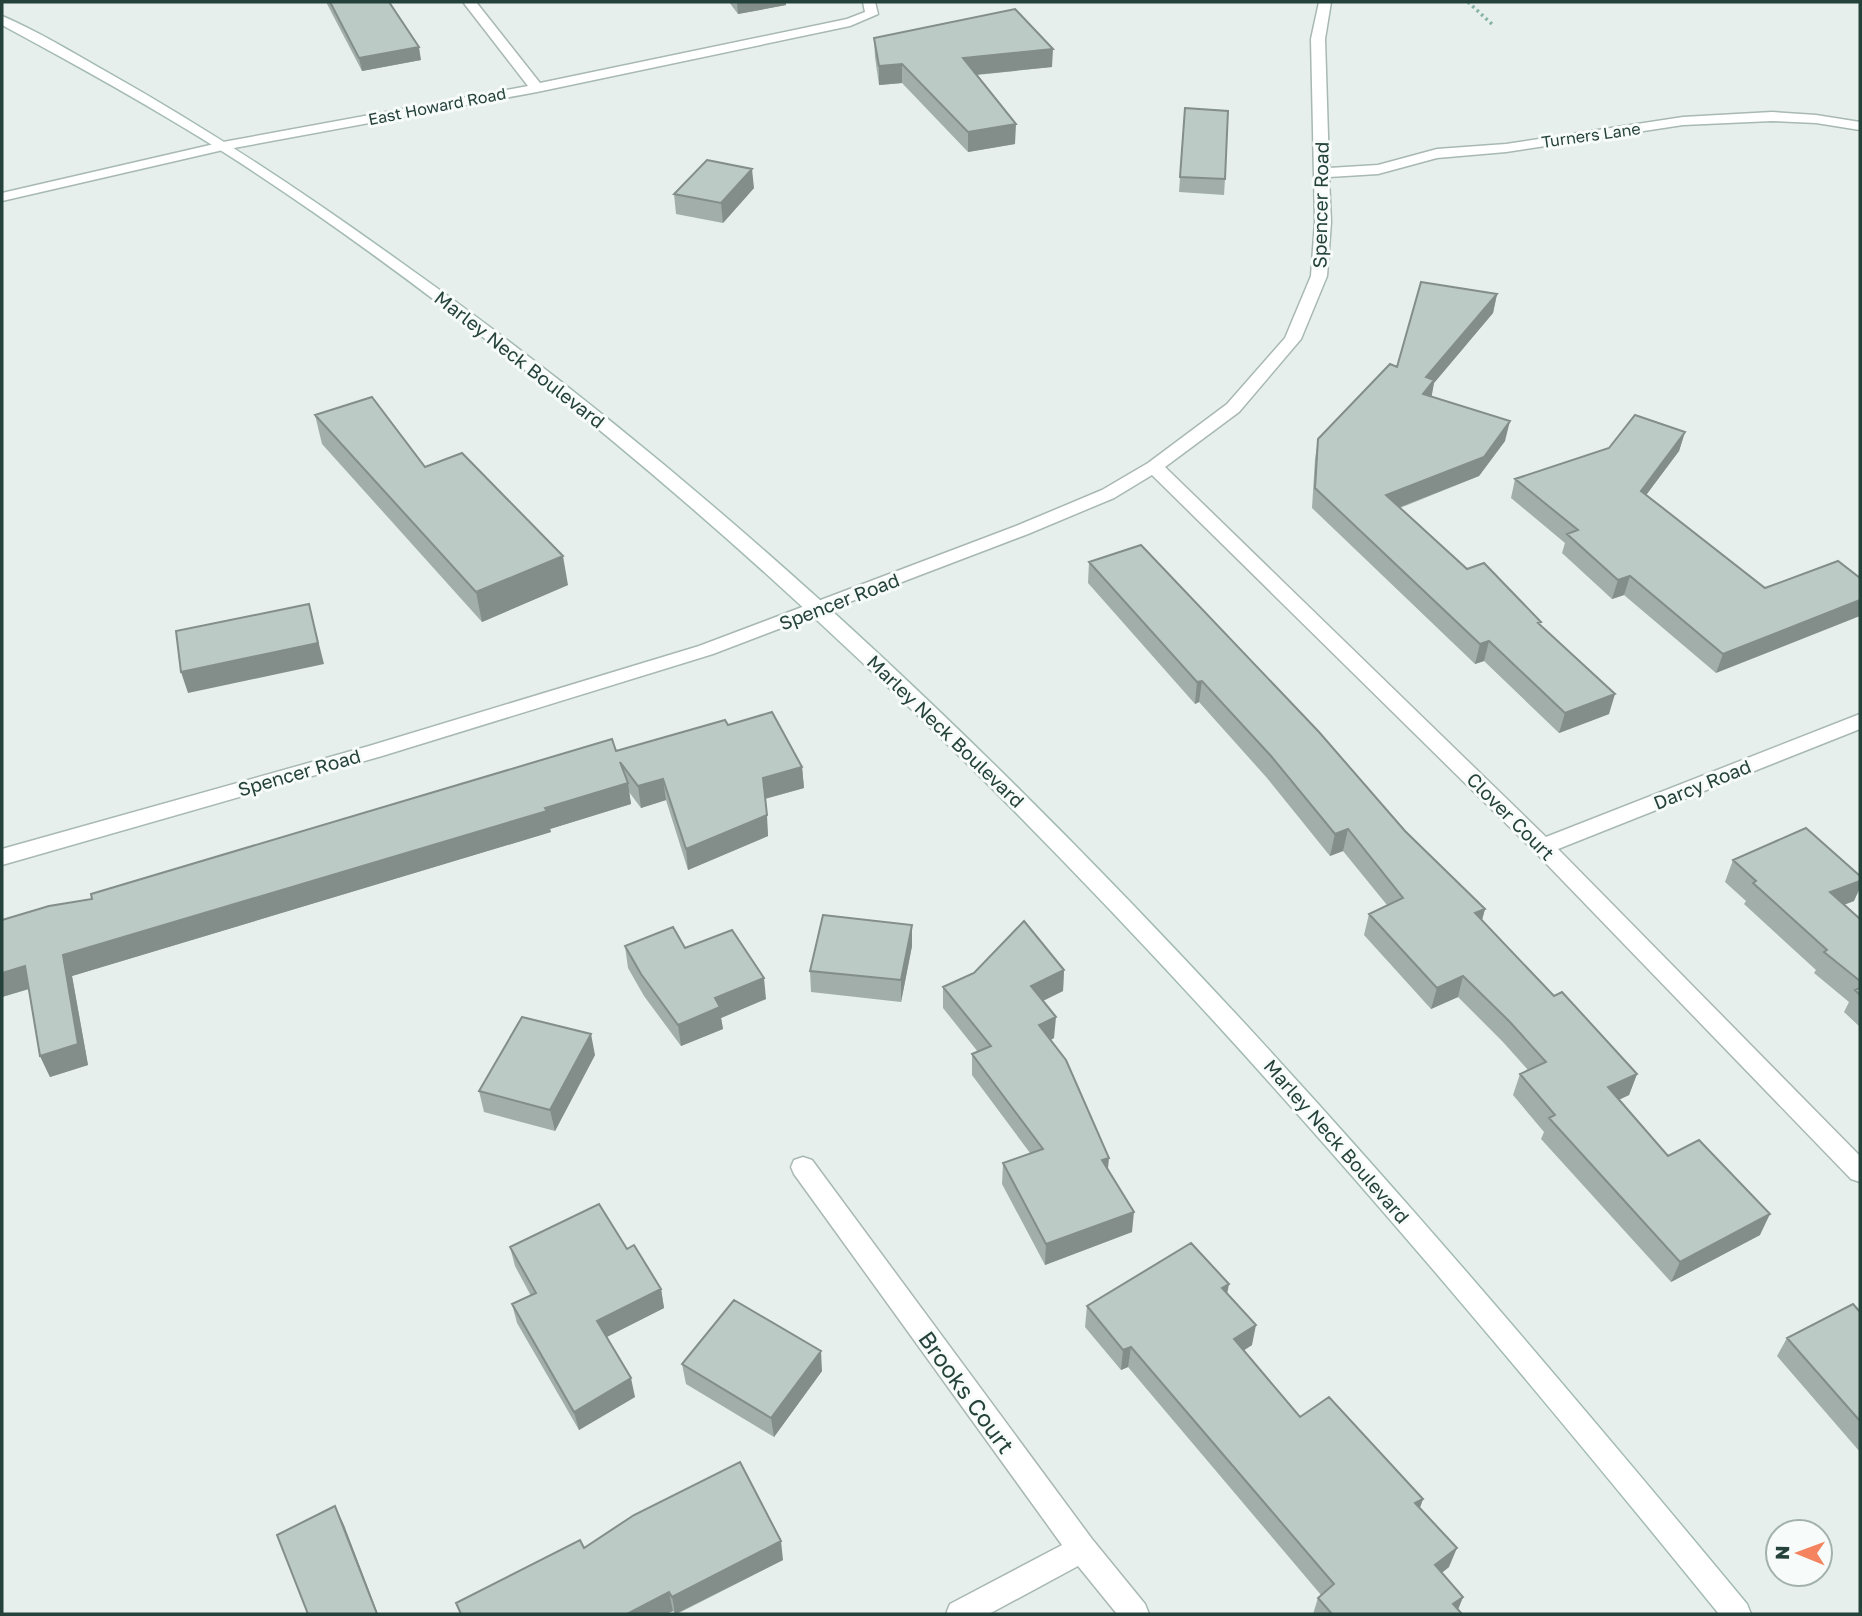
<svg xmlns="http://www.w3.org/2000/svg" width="1862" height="1616" viewBox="0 0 1862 1616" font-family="'Golos Text',sans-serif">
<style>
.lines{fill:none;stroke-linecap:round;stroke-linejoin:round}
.minor-casing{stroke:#a8b8b2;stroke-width:3}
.secondary-casing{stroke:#a4bbb3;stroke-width:3}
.path{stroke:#86b3a5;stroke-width:3.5;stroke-dasharray:2.5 3.5;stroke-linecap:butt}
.minor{fill:#fff;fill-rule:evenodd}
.secondary{fill:#fff;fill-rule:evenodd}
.wall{fill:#a1aea9}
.shaded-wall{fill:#838d89}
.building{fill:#bbcac4;stroke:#838d89;stroke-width:2}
.labels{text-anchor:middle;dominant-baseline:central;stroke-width:6;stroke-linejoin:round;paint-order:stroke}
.far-street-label{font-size:16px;fill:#24423a;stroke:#f7fbf9}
.street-label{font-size:19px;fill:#24423a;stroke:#f7fbf9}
.near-street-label{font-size:23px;fill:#24423a;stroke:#f7fbf9}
</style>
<rect width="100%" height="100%" fill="#e6efeb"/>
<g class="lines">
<g class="minor-casing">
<path id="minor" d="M 463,2 L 476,2 L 540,83 L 847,19 L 865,12 L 863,2 L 875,2 L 878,14 L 850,26 L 537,92 L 223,150 L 2,201 L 2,193 L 223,142 L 528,86 Z
M 1319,2 L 1331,2 L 1325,39 L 1329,168 L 1378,165 L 1437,149 L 1506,144 L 1683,117 L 1772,112 L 1816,115 L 1860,122 L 1860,130 L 1816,123 L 1772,121 L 1683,125 L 1506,152 L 1437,158 L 1378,174 L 1329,177 L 1331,222 L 1327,276 L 1301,339 L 1239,412 L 1165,467 L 1546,837 L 1860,714 L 1860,729 L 1558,849 L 1860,1156 L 1860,1182 L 1851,1179 L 1535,852 L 1152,475 L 1114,498 L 1028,534 L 713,654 L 382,756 L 2,865 L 2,849 L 369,746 L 699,646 L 1016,526 L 1102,490 L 1148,463 L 1227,404 L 1285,338 L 1311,276 L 1315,222 L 1311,39 Z
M 803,1157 L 812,1160 L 1092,1539 L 1145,1604 L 1149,1614 L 1117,1614 L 1078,1566 L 989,1614 L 946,1614 L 950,1604 L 1062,1545 L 794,1174 L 791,1167 L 794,1160 Z"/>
</g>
<g class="secondary-casing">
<path id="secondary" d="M 2,16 C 38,31 73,53 107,72 C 205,127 297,188 388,253 C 914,623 1339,1112 1747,1604 L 1751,1614 L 1719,1614 C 1376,1192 1028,785 608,437 C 486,337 360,240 228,155 C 154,108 78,66 2,25 Z"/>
</g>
<path class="path" d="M 1468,2 L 1494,26"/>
<use href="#minor" class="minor"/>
<use href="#secondary" class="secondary"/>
</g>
<path class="wall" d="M 326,2 L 389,2 L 421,60 L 362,71 Z
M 729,2 L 786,2 L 786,5 L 738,14 Z
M 874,38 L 1052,67 L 977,75 L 1015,144 L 968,152 L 902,83 L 879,85 L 875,57 Z
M 1185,108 L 1225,179 L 1224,195 L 1179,192 Z
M 754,188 L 723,223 L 676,214 L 674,194 Z
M 1497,294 L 1493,313 L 1434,383 L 1431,396 L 1505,441 L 1479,476 L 1400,508 L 1467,569 L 1540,625 L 1609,714 L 1559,733 L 1484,661 L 1475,664 L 1312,508 L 1315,459 L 1318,439 L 1397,367 Z
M 315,415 L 425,467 L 568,585 L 482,622 L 322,444 Z
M 1685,432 L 1679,451 L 1646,495 L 1765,588 L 1716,673 L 1624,595 L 1612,599 L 1562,553 L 1565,543 L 1511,498 L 1515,479 Z
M 1089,562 L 1405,831 L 1485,909 L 1482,920 L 1554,996 L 1637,1074 L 1629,1095 L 1619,1100 L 1668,1156 L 1760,1235 L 1671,1282 L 1541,1139 L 1544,1132 L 1513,1095 L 1520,1074 L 1528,1070 L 1503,1042 L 1458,997 L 1431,1009 L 1364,935 L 1369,914 L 1387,905 L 1343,851 L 1330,856 L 1267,778 L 1199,702 L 1195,704 L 1088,583 Z
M 728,725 L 802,767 L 804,788 L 765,799 L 768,836 L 688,870 L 666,800 L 641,808 L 629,792 L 631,804 L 550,829 L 551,832 L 72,976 L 88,1065 L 50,1077 L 40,1056 L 29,989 L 2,997 L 2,920 L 92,899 L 616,751 Z
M 1733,860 L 1854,901 L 1844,905 L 1860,919 L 1860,1027 L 1844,1012 L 1849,1002 L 1814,973 L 1816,970 L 1744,904 L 1746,901 L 1725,882 Z
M 912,925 L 912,946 L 901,1002 L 811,992 L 810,971 Z
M 625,946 L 685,948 L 766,999 L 721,1018 L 723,1029 L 681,1046 L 644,996 L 628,968 Z
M 1064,970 L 1063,991 L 1043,1001 L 1054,1038 L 1051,1040 L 1108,1168 L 1132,1232 L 1045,1265 L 1002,1184 L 1003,1163 L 1030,1153 L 972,1075 L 972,1054 L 978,1052 L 943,1008 L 943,987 Z
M 595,1055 L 555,1131 L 484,1112 L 479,1091 Z
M 510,1247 L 627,1249 L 661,1289 L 664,1308 L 606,1337 L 635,1397 L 579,1430 L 517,1323 L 512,1304 L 531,1296 L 515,1266 Z
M 1227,1293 L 1252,1345 L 1243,1351 L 1300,1417 L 1423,1499 L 1420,1508 L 1449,1567 L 1441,1573 L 1463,1597 L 1458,1610 L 1462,1614 L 1313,1614 L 1318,1598 L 1321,1595 L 1128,1367 L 1121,1370 L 1085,1327 L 1087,1306 Z
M 1860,1312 L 1860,1452 L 1777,1356 L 1787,1338 Z
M 682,1364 L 822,1371 L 774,1437 L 686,1384 Z
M 584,1548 L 783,1560 L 677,1614 L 675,1614 L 673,1611 L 666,1614 L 460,1614 Z"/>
<path class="shaded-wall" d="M 737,2 L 786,2 L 786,5 L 738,14 Z
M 419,47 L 421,60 L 362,71 L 359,58 Z
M 1053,49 L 1052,67 L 962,76 L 963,58 Z
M 902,64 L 902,83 L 879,85 L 879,66 Z
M 1016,124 L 1015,144 L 968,152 L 968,132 Z
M 752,169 L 754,188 L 723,223 L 721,203 Z
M 1497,294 L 1493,313 L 1434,383 L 1431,400 L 1419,413 L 1426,377 Z
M 1510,421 L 1505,441 L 1479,476 L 1382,514 L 1386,495 Z
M 1685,432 L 1679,451 L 1635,510 L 1641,491 Z
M 563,556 L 568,585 L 482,622 L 476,592 Z
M 1630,576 L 1624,595 L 1612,599 L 1618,580 Z
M 1860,600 L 1860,616 L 1716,673 L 1723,654 Z
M 309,604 L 324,664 L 188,693 L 181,672 Z
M 1489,641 L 1484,661 L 1475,664 L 1480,644 Z
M 1202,681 L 1199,702 L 1195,704 L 1197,682 Z
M 1615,694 L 1609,714 L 1559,733 L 1565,713 Z
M 802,767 L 804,788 L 764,799 L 763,778 Z
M 663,779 L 666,800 L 641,808 L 638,786 Z
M 628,783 L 631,804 L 550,829 L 551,832 L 72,976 L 88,1065 L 50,1077 L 40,1056 L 63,955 Z
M 767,815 L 768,836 L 688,870 L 686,849 Z
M 1348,829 L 1343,851 L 1330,856 L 1335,834 Z
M 1860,881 L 1860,888 L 1854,901 L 1820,913 L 1830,892 Z
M 1485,909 L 1479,931 L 1475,913 Z
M 912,925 L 912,946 L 901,1002 L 901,980 Z
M 25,966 L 35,987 L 2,997 L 2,973 Z
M 1064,970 L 1063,991 L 1030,1007 L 1031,986 Z
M 1463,976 L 1458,997 L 1431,1009 L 1437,988 Z
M 764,978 L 766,999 L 721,1018 L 723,1029 L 681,1046 L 678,1025 L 715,998 Z
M 1056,1017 L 1054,1038 L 1038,1046 L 1039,1025 Z
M 591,1034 L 595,1055 L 555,1131 L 550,1110 Z
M 1637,1074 L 1629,1095 L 1600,1108 L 1608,1087 Z
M 1109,1158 L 1107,1178 L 1102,1160 Z
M 1134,1212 L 1132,1232 L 1045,1265 L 1046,1244 Z
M 1770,1214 L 1760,1235 L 1671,1282 L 1680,1262 Z
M 1229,1284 L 1225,1305 L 1222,1288 Z
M 661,1289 L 664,1308 L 601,1340 L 597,1321 Z
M 1256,1325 L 1252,1345 L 1230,1359 L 1234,1339 Z
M 1131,1347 L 1128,1367 L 1121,1370 L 1123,1350 Z
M 821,1351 L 822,1371 L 774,1437 L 771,1418 Z
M 631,1378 L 635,1397 L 579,1430 L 574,1412 Z
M 1423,1499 L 1416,1518 L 1415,1503 Z
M 335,1506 L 344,1525 L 378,1614 L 377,1614 Z
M 781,1541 L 783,1560 L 675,1614 L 672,1597 Z
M 1457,1548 L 1449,1567 L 1428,1584 L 1435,1565 Z
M 669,1592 L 673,1611 L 666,1614 L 627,1614 Z
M 1463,1597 L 1456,1614 L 1453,1604 Z"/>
<path class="building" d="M 330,2 L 389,2 L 419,47 L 359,58 Z
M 1015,9 L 1053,49 L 963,58 L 1016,124 L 968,132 L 902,64 L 879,66 L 874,38 Z
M 1185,108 L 1228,111 L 1225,179 L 1180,177 Z
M 707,160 L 752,169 L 721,203 L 674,194 Z
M 1421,282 L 1497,294 L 1426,377 L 1434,380 L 1423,394 L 1510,421 L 1484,457 L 1386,495 L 1467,569 L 1484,563 L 1541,622 L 1538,623 L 1615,694 L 1565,713 L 1489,641 L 1480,644 L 1315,488 L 1318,439 L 1390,364 L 1397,367 Z
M 372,397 L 425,467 L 462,453 L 563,556 L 476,592 L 315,415 Z
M 1635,415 L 1685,432 L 1641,491 L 1765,588 L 1838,561 L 1860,578 L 1860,600 L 1723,654 L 1630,576 L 1618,580 L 1567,534 L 1578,530 L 1515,479 L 1609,448 Z
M 1141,545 L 1319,732 L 1405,831 L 1485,909 L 1475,913 L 1554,996 L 1562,992 L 1637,1074 L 1608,1087 L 1668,1156 L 1699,1140 L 1770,1214 L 1680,1262 L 1549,1118 L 1555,1115 L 1520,1074 L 1546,1062 L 1509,1021 L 1463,976 L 1437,988 L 1369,914 L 1403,898 L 1348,829 L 1335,834 L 1271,756 L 1202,681 L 1197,682 L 1089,562 Z
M 309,604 L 318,643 L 181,672 L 176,631 Z
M 772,712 L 802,767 L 763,778 L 767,815 L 686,849 L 663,779 L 638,786 L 620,762 L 628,783 L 545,808 L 547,811 L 63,955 L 78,1044 L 40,1056 L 25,966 L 2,973 L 2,920 L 49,906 L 92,899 L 91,894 L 612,739 L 616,751 L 725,720 L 728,725 Z
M 1806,828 L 1860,876 L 1860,881 L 1830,892 L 1860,919 L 1860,981 L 1824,952 L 1827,950 L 1753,883 L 1756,881 L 1733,860 Z
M 823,915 L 912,925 L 901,980 L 810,971 Z
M 1024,921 L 1064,970 L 1031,986 L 1056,1017 L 1039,1025 L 1066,1060 L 1109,1158 L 1102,1160 L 1134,1212 L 1046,1244 L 1003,1163 L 1043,1149 L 972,1054 L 991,1046 L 943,987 L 974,973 Z
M 673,927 L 685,948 L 732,930 L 764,978 L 715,998 L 720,1007 L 678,1025 L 641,974 L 625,946 Z
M 1860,988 L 1860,995 L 1855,990 Z
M 522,1017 L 591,1034 L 550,1110 L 479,1091 Z
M 599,1204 L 627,1249 L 634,1245 L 661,1289 L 597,1321 L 631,1378 L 574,1412 L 512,1304 L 536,1293 L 510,1247 Z
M 1191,1243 L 1229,1284 L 1222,1288 L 1256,1325 L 1234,1339 L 1300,1417 L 1329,1397 L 1423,1499 L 1415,1503 L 1457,1548 L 1435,1565 L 1463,1597 L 1453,1604 L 1462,1614 L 1332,1614 L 1318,1598 L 1334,1584 L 1131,1347 L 1123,1350 L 1087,1306 Z
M 734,1300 L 821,1351 L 771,1418 L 682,1364 Z
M 1853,1304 L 1860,1312 L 1860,1421 L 1787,1338 Z
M 740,1462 L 781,1541 L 672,1597 L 669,1592 L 627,1614 L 461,1614 L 456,1603 L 580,1540 L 584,1548 L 634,1515 Z
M 335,1506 L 377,1614 L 308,1614 L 277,1535 Z"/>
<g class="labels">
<g class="far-street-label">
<text transform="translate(437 106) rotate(-11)">East Howard Road</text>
<text transform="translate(1591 135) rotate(-8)">Turners Lane</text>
</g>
<g class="street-label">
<text transform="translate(1320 205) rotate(-89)">Spencer Road</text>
<text transform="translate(520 359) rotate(38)">Marley Neck Boulevard</text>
<text transform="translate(839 601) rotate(-21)">Spencer Road</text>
<text transform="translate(946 731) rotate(44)">Marley Neck Boulevard</text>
<text transform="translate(299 772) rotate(-16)">Spencer Road</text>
<text transform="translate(1702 784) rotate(-22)">Darcy Road</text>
<text transform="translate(1511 816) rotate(45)">Clover Court</text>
<text transform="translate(1337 1141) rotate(49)">Marley Neck Boulevard</text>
</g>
<g class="near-street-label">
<text transform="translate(967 1392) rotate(54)">Brooks Court</text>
</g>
</g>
<rect width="1862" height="1616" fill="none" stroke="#24423a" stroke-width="7"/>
<g transform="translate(1799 1553) rotate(271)"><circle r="33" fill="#f7fbf9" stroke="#a3b1ad" stroke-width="2"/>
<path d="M0-5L12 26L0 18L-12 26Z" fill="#f4845f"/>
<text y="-10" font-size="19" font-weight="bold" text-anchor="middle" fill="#24423a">N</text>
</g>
</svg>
